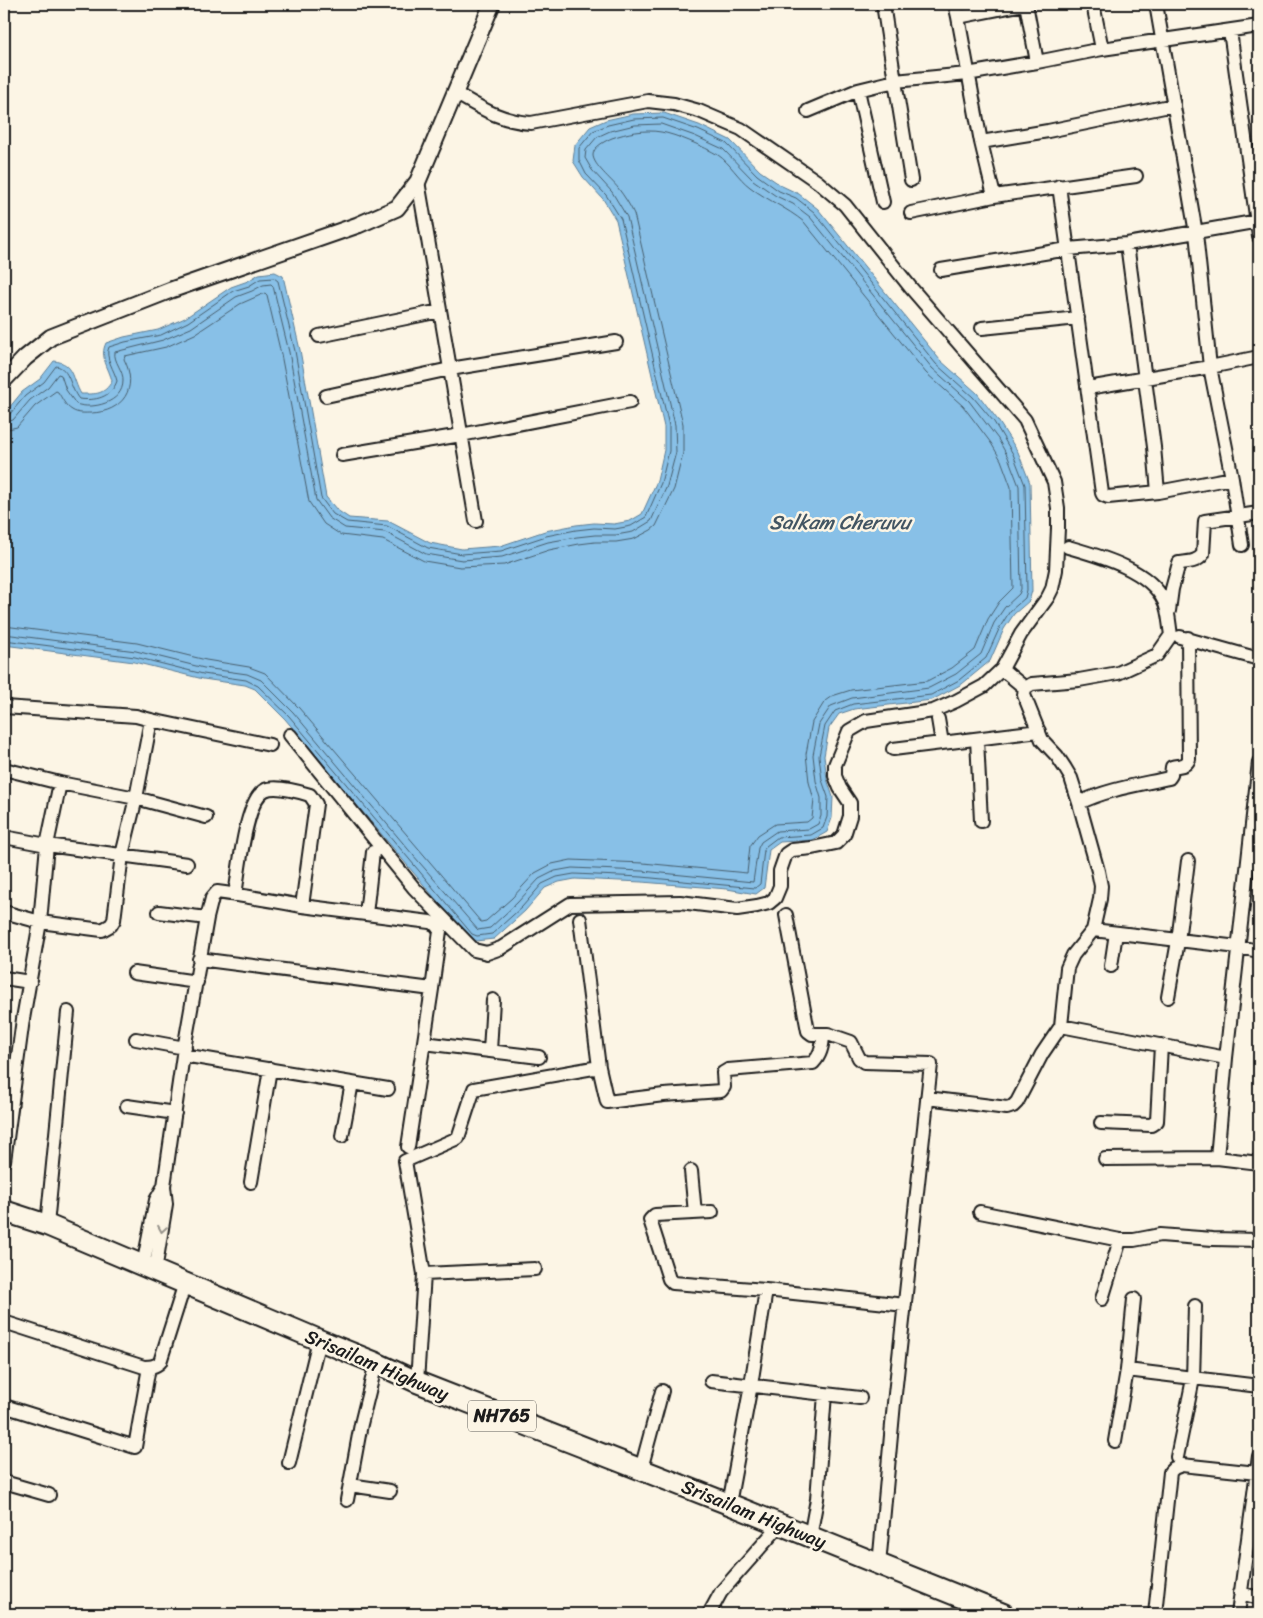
<svg xmlns="http://www.w3.org/2000/svg" width="1263" height="1618" viewBox="0 0 1263 1618" font-family="Sriracha,sans-serif">
<style>
.water{fill:#88c0e7;stroke:#5d7e96}
.lines{fill:none;stroke-linecap:round;stroke-linejoin:round}
.shore{stroke:#475e6d;stroke-width:1}
.minor-casing{stroke:#1c1c1c;stroke-width:16}
.tertiary-casing{stroke:#1c1c1c;stroke-width:19}
.trunk-casing{stroke:#1c1c1c;stroke-width:24}
.minor{stroke:#fcf5e5;stroke-width:12}
.tertiary{stroke:#fcf5e5;stroke-width:15}
.trunk{stroke:#fcf5e5;stroke-width:20}
.oneway{stroke:#97938b}
.labels{text-anchor:middle;dominant-baseline:central;stroke-width:5;stroke-linejoin:round;paint-order:stroke}
.shield{fill:#fcf5e5;stroke:#5f5d58;stroke-width:1}
.shield-label{font-size:18px;font-weight:bold;fill:#1c1c1c}
.street-label{font-size:19px;fill:#1c1c1c;stroke:#fcf5e5}
.water-label{font-size:20px;font-style:italic;fill:#425563;stroke:#fcf5e5}
</style>
<rect width="100%" height="100%" fill="#fcf5e5"/>
<filter id="ink" filterUnits="userSpaceOnUse"><feTurbulence type="fractalNoise" baseFrequency=".02" numOctaves="2"/><feDisplacementMap in="SourceGraphic" scale="10" xChannelSelector="R" yChannelSelector="G"/><feConvolveMatrix kernelMatrix="1 2 1 2 8 2 1 2 1" color-interpolation-filters="sRGB"/></filter>
<g filter="url(#ink)">
<path class="water" d="M 664,113 L 699,125 L 730,140 L 760,171 L 782,186 L 799,194 L 818,209 L 940,360 L 977,393 L 997,419 L 1018,452 L 1030,483 L 1032,591 L 1029,601 L 1014,614 L 1004,629 L 990,661 L 962,684 L 932,700 L 854,709 L 839,714 L 829,728 L 824,756 L 827,779 L 833,797 L 832,818 L 827,832 L 813,840 L 780,842 L 769,850 L 764,888 L 756,894 L 727,889 L 642,882 L 575,879 L 559,882 L 545,888 L 525,911 L 494,939 L 476,941 L 469,939 L 285,719 L 255,689 L 245,685 L 203,679 L 134,662 L 4,645 L 4,414 L 22,392 L 40,379 L 54,361 C 75,363 72,379 81,394 C 96,394 104,395 112,381 C 109,368 99,357 106,343 L 124,337 L 158,330 L 185,318 L 231,287 L 248,281 L 259,274 L 275,272 L 283,276 L 300,350 L 326,497 L 337,510 L 349,518 L 388,521 L 430,543 L 462,549 L 500,546 L 545,531 L 576,525 L 594,523 L 614,524 L 630,521 L 642,514 L 657,481 L 664,450 L 664,427 L 616,220 L 603,199 L 583,177 L 573,161 L 575,145 L 590,127 L 606,120 L 633,114 Z"/>
<g class="lines">
<path class="shore" d="M 4,417 L 9,415 L 25,396 L 44,382 L 56,366 C 70,368 70,389 79,399 C 95,401 111,398 117,381 C 115,371 104,357 109,347 L 125,342 L 161,335 L 188,322 L 233,291 L 249,286 L 260,279 L 274,278 L 278,281 L 295,351 L 321,498 L 333,514 L 347,522 L 387,526 L 428,548 L 462,554 L 501,551 L 546,536 L 576,530 L 594,528 L 615,529 L 631,526 L 646,517 L 661,483 L 669,451 L 669,426 L 621,219 L 606,195 L 586,174 L 579,160 L 579,148 L 593,131 L 608,125 L 634,119 L 663,118 L 698,130 L 726,143 L 757,175 L 779,191 L 796,198 L 814,212 L 936,364 L 973,397 L 994,422 L 1013,454 L 1025,485 L 1027,590 L 1025,598 L 1010,611 L 1000,627 L 986,658 L 959,680 L 931,695 L 853,704 L 835,711 L 825,726 L 819,756 L 822,780 L 828,797 L 827,817 L 823,828 L 811,835 L 778,837 L 766,846 L 764,850 L 760,884 L 755,888 L 642,877 L 574,874 L 557,877 L 542,884 L 522,907 L 492,934 L 477,936 L 472,934 L 289,716 L 258,686 L 246,680 L 203,674 L 135,657 L 4,640
M 4,423 L 13,420 L 30,400 L 48,387 L 58,374 L 61,375 L 66,390 L 76,404 C 92,410 123,403 123,381 C 124,371 113,361 115,352 L 163,340 L 191,328 L 236,297 L 252,291 L 263,285 L 271,284 L 273,286 L 289,352 L 316,500 L 329,518 L 345,528 L 385,532 L 426,554 L 462,560 L 502,557 L 548,542 L 577,537 L 595,535 L 616,535 L 633,532 L 651,521 L 667,486 L 676,452 L 675,425 L 627,217 L 612,192 L 592,170 L 585,158 L 586,150 L 597,137 L 610,131 L 635,125 L 661,124 L 695,136 L 723,149 L 753,180 L 776,196 L 793,204 L 810,217 L 932,368 L 969,401 L 998,439 L 1008,457 L 1019,486 L 1021,589 L 1019,594 L 1005,607 L 994,623 L 981,654 L 956,674 L 929,688 L 852,698 L 831,706 L 819,724 L 813,755 L 816,781 L 821,798 L 821,816 L 818,824 L 809,829 L 777,831 L 761,842 L 758,848 L 753,882 L 642,871 L 572,868 L 555,871 L 539,879 L 517,903 L 490,928 L 478,930 L 413,855 L 293,712 L 261,680 L 247,674 L 204,668 L 136,651 L 4,634
M 4,430 L 17,427 L 35,406 L 56,391 L 58,392 C 62,398 65,406 72,410 C 78,414 85,413 91,413 C 123,412 139,388 124,359 L 125,356 L 166,347 L 195,334 L 240,304 L 265,293 L 267,295 L 281,354 L 309,502 L 324,524 L 341,535 L 383,540 L 424,561 L 460,567 L 504,565 L 549,550 L 579,544 L 595,542 L 616,542 L 634,539 L 651,530 L 656,526 L 674,489 L 683,453 L 683,424 L 634,214 C 630,205 624,196 618,188 C 612,180 593,165 593,155 C 593,147 605,141 612,138 C 626,133 645,129 661,132 C 675,134 705,147 718,155 C 730,163 738,178 750,187 C 767,200 787,208 804,222 L 926,373 L 963,406 L 991,443 L 1001,460 L 1011,487 L 1013,588 L 999,602 L 988,619 L 975,650 L 952,668 L 927,681 L 851,690 L 832,696 L 825,701 L 812,722 L 806,754 L 809,782 L 814,800 L 812,818 L 807,822 L 775,824 L 758,835 L 750,846 L 747,873 L 643,863 L 571,860 L 552,864 L 535,873 L 512,898 L 486,921 L 481,922 L 299,708 L 265,673 L 249,667 L 206,660 L 137,643 L 4,626"/>
<g class="minor-casing">
<path id="minor" d="M 955,4 L 958,17 L 1024,4
M 1026,4 L 1037,62
M 1093,4 L 1102,49
M 1156,4 L 1196,233 L 1210,367 L 1232,478 L 1242,545
M 958,17 L 981,142 L 1048,131 L 1174,105
M 1230,31 L 1259,237
M 858,90 L 883,202
M 455,93 C 481,108 500,121 531,123 L 648,101 L 674,104 L 699,111 L 741,129 L 818,182 L 845,205 L 911,288 L 1025,420 L 1054,482 L 1058,508 L 1058,528 L 1056,570 L 1052,589 L 1048,597 L 1021,634 L 1002,669
M 808,111 L 858,90 L 895,81 L 883,4
M 981,142 L 994,196
M 911,180 L 895,81 L 967,74 L 1037,62 L 1102,49 L 1259,26
M 418,181 L 476,521
M 1059,186 L 1102,493 L 1103,495 L 1108,497 L 1158,492 L 1154,447 L 1127,244
M 911,213 L 994,196 L 1136,176
M 941,270 L 1068,249 L 1127,244 L 1259,221
M 982,328 L 1078,318
M 319,336 L 440,311
M 1088,388 L 1210,367 L 1259,357
M 326,396 L 450,369 L 616,342
M 342,455 L 461,435 L 630,402
M 1158,492 L 1232,478
M 1068,547 C 1099,556 1149,569 1164,601 C 1169,611 1169,624 1171,635 L 1157,655 L 1118,673 L 1079,680 L 1032,684 L 1025,688 L 1024,695 L 1042,740 L 1057,756 L 1065,768 L 1071,778 L 1079,803
M 1169,611 L 1172,589 L 1179,563 C 1188,562 1198,562 1203,554 L 1205,521 L 1259,513
M 1180,637 L 1259,659
M 4,707 L 136,716 L 151,720 L 270,745
M 938,719 L 942,743
M 290,735 L 414,888 L 474,950 L 487,953 L 501,948 L 570,904 L 680,902 L 737,909 L 757,906 L 769,903 L 775,898 L 780,886 L 780,871 L 786,854 L 792,850 L 812,848 L 836,843 L 844,835 L 850,816 L 850,803 L 840,788 L 835,776 L 835,765 L 849,731 L 866,721 L 933,711 L 956,701 L 984,686 L 1002,669 L 1025,688
M 977,739 L 981,821
M 893,749 L 1039,731
M 4,769 L 60,783
M 4,837 L 47,845 L 187,864
M 4,912 L 40,922 L 102,930 L 111,925 L 114,920 L 122,855 L 136,798 L 151,720
M 159,912 L 207,918
M 366,914 L 373,852
M 786,915 L 808,1031 L 812,1034 L 823,1034
M 580,919 L 599,1067
M 1093,930 L 1238,947 L 1259,951
M 199,959 L 432,989 L 440,931 L 436,925 L 430,922 L 302,906
M 1111,966 L 1116,933
M 134,973 L 197,982
M 4,978 L 30,982
M 1168,997 L 1178,941 L 1188,861
M 1061,1026 L 1226,1058
M 136,1039 L 185,1048
M 424,1043 L 539,1057
M 490,1051 L 493,1000
M 183,1055 L 388,1089
M 927,1098 L 1007,1108 L 1013,1106 L 1017,1102 L 1042,1054 L 1061,1026 L 1067,968 L 1073,955 L 1093,930 L 1100,899 L 1101,886 L 1098,871 L 1079,803 C 1108,789 1138,785 1169,778 L 1171,775 L 1172,767 C 1179,765 1186,767 1189,759 L 1188,638
M 127,1106 L 175,1113
M 1101,1123 L 1151,1125 L 1157,1121 L 1161,1045
M 342,1136 L 352,1083
M 408,1147 L 432,989
M 1217,1158 L 1259,1163
M 1105,1159 L 1217,1158 L 1226,1058 L 1259,762
M 4,1161 L 23,1019 L 40,922 L 47,845 L 60,783 L 136,798 L 206,817
M 691,1171 L 695,1213
M 251,1182 L 270,1069
M 712,1212 L 655,1215 L 650,1220 L 669,1279 L 673,1283 L 766,1290 L 905,1305
M 980,1212 L 1120,1240 L 1134,1240 L 1160,1235 L 1213,1239 L 1259,1240
M 47,1225 L 68,1012
M 143,1266 L 156,1200 L 164,1186
M 155,1271 L 166,1204 L 164,1186 L 183,1055 L 207,918 L 212,898 L 217,892 C 246,896 274,901 302,906 L 316,804 L 310,795 C 300,792 275,785 265,790 C 245,800 239,872 235,895
M 424,1274 L 535,1269
M 1102,1299 L 1120,1240
M 4,1322 L 144,1367 C 150,1367 155,1367 160,1362 L 185,1283
M 1127,1370 L 1134,1299
M 711,1381 L 860,1398
M 417,1382 L 424,1274 L 405,1161 L 458,1138 L 474,1089 L 599,1067 L 607,1102 L 664,1095 L 721,1091 L 724,1087 L 723,1073 L 728,1070 L 813,1063 C 821,1055 823,1046 823,1034 L 828,1034 L 851,1042 L 859,1058 L 864,1062 L 931,1064 L 894,1403 L 879,1565
M 4,1406 L 135,1447 L 149,1367
M 1115,1441 L 1127,1370 L 1259,1386
M 1177,1457 L 1193,1379 L 1195,1306
M 289,1463 L 319,1340
M 641,1469 L 662,1391
M 4,1482 L 49,1495
M 350,1485 L 390,1491
M 347,1500 L 361,1424 L 376,1363
M 729,1504 L 751,1385 L 766,1290
M 810,1537 L 817,1499 L 825,1394
M 1240,1593 L 1259,1598
M 709,1614 L 721,1592 L 780,1525
M 1155,1614 L 1170,1472 L 1174,1468 L 1182,1465 L 1257,1473
M 1238,1614 L 1259,1456"/>
</g>
<g class="tertiary-casing">
<path id="tertiary" d="M 4,380 L 25,358 L 51,337 L 171,290 L 358,225 L 397,208 L 418,181 L 492,4"/>
</g>
<g class="trunk-casing">
<path id="trunk" d="M 4,1211 L 47,1225 L 319,1340 L 376,1363 L 417,1382 L 729,1504 L 1003,1614"/>
</g>
<use href="#minor" class="minor"/>
<use href="#tertiary" class="tertiary"/>
<use href="#trunk" class="trunk"/>
</g>
<defs><path id="oneway-chevron" d="M-2-3.5L2.5 0L-2 3.5" fill="none" stroke-width="1.6" stroke-linecap="round" stroke-linejoin="round" transform="scale(1.25)"/></defs>
<use class="oneway" href="#oneway-chevron" transform="translate(162 1229) rotate(99)"/>
</g>
<g class="labels">
<rect class="shield" x="468" y="1400.5" width="68" height="31" rx="4"/>
<g class="shield-label">
<text x="502" y="1416">NH765</text>
</g>
<g class="street-label">
<text transform="translate(377 1365) rotate(23)">Srisailam Highway</text>
<text transform="translate(754 1514) rotate(22)">Srisailam Highway</text>
</g>
<g class="water-label">
<text x="840" y="522">Salkam Cheruvu</text>
</g>
</g>
<rect width="1263" height="1618" fill="none" stroke="#fcf5e5" stroke-width="20"/>
<rect x="10" y="10" width="1243" height="1598" fill="none" stroke="#1c1c1c" stroke-width="2" filter="url(#ink)"/>
</svg>
